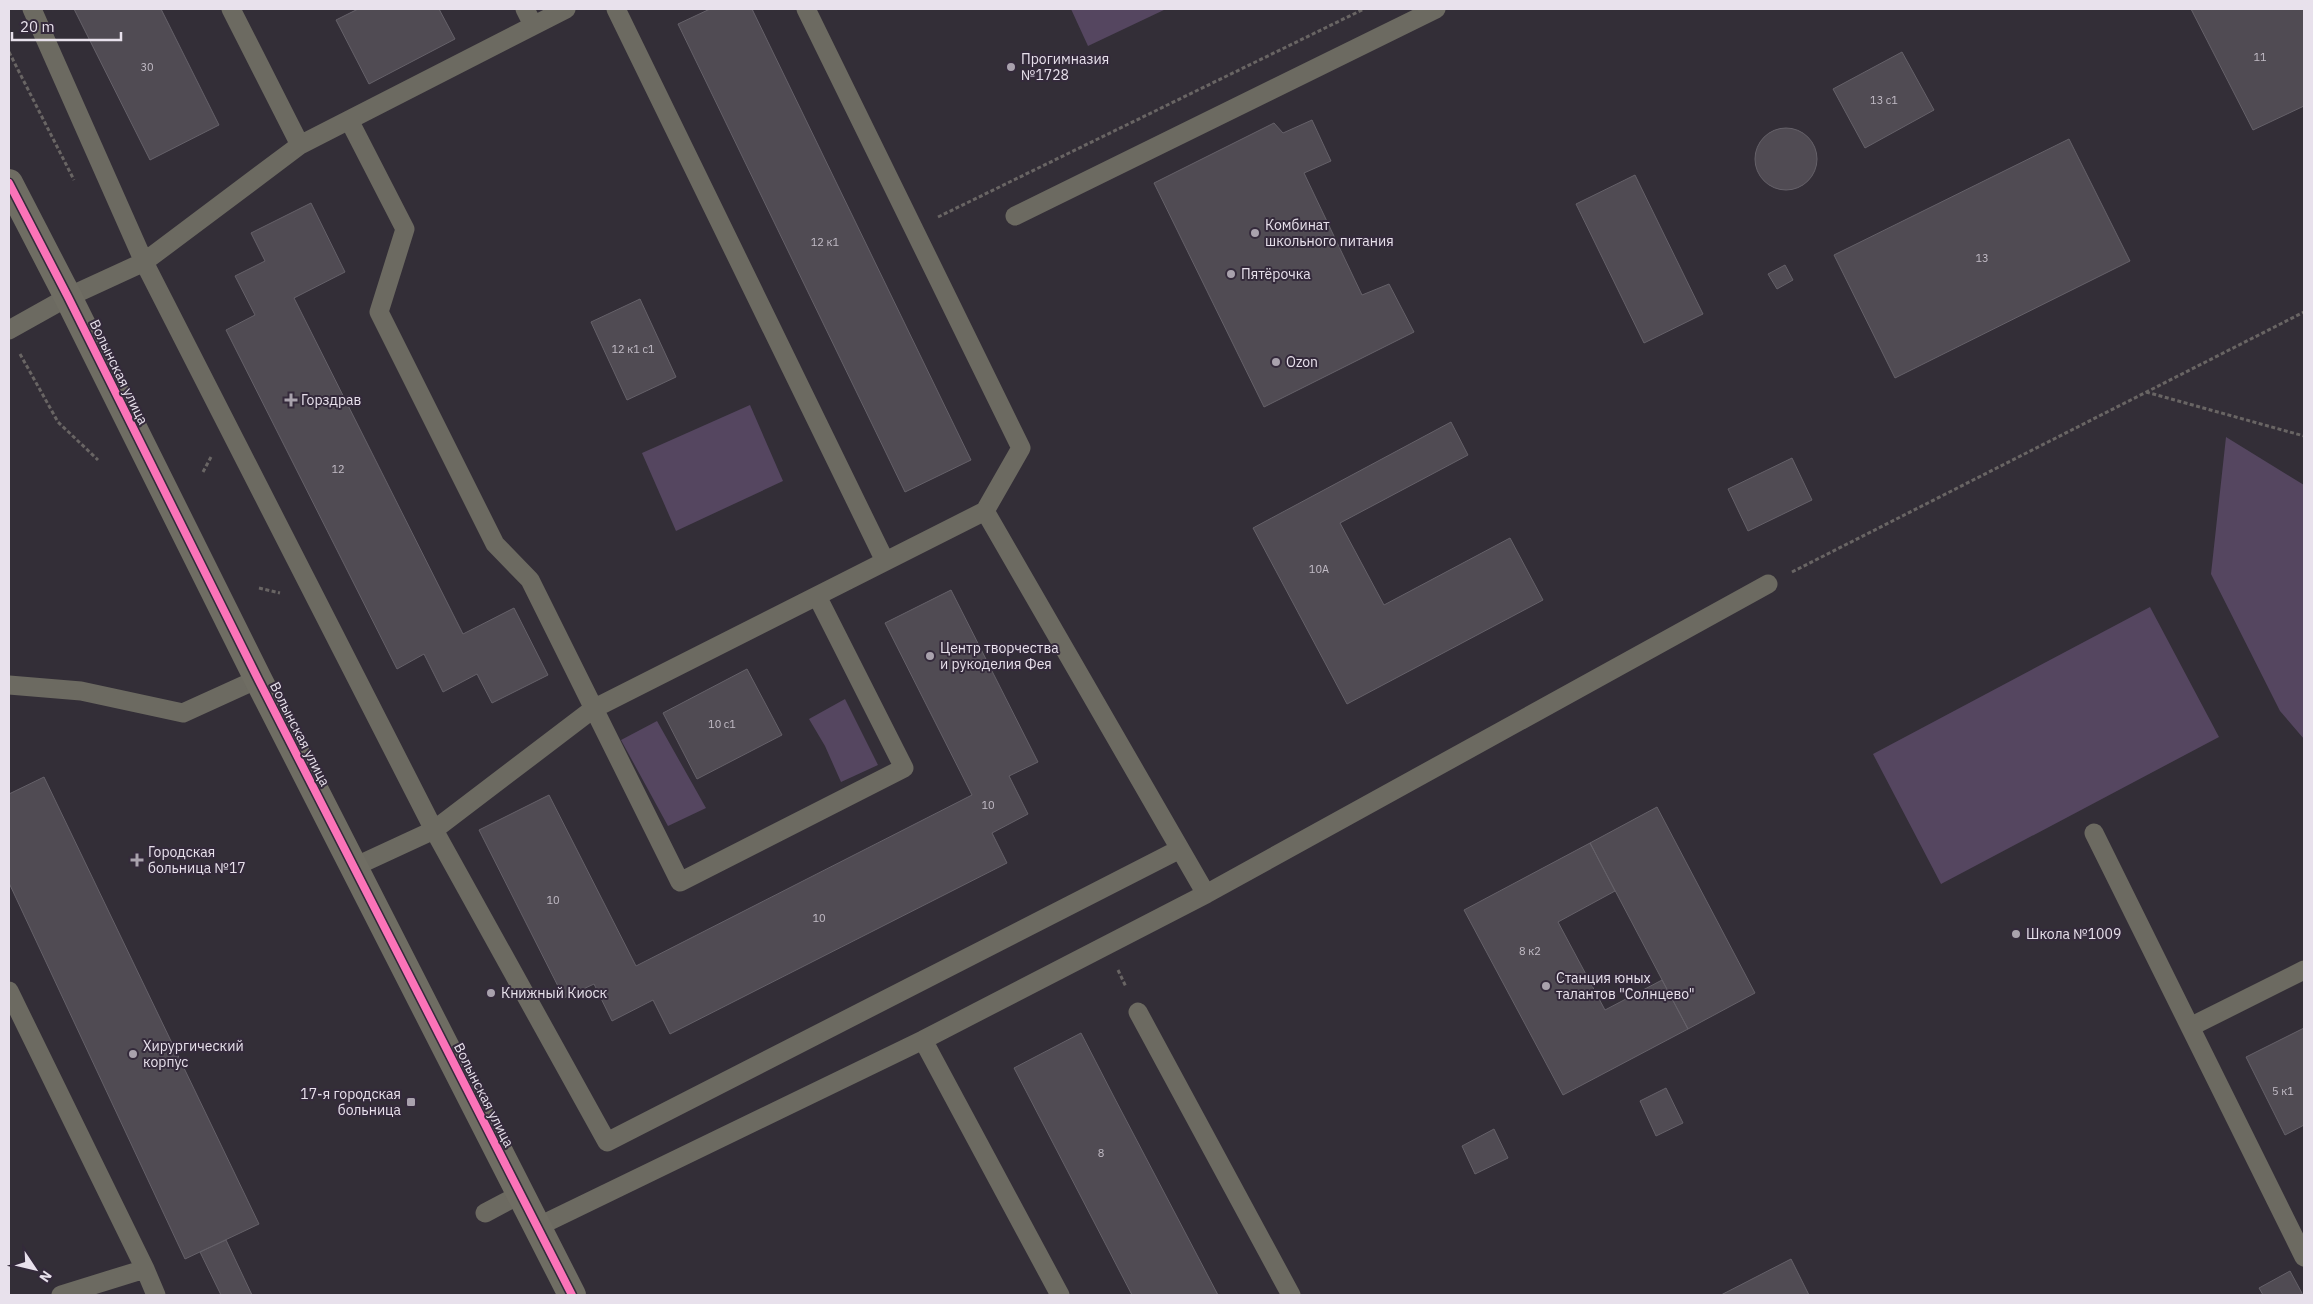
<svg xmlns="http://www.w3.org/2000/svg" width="2313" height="1304" viewBox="0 0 2313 1304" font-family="'IBM Plex Sans',sans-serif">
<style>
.green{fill:#554660}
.building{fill:#504b53;stroke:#656169}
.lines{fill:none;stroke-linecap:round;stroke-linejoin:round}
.path{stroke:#696564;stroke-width:3;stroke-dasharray:4 2.5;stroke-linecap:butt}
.lane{stroke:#6c6a61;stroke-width:19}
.secondary{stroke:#6f6d63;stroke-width:28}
.cycleway-casing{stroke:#342a3b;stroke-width:11}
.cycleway{stroke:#fb73b8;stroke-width:8}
.poi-dot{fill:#a9a2ad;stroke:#342a3b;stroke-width:2}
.labels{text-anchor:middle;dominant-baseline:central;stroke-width:4;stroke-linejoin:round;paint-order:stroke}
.number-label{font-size:11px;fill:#c2bcc6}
.poi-label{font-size:14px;fill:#e8e1ec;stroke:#342a3b;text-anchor:start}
.street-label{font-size:14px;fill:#e8e1ec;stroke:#342a3b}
</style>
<rect width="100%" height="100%" fill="#332e37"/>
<path class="green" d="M 1071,9 L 1166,9 L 1088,46 Z
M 750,405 L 783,481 L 676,531 L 642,453 Z
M 2226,437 L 2304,485 L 2304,739 L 2280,711 L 2211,574 Z
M 2150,607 L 2219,737 L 1941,884 L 1873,754 Z
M 845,699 L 878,765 L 841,782 L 825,746 L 809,719 Z
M 657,721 L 706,808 L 668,826 L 621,740 Z"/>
<path class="building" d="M 74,9 L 161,9 L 219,125 L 150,160 Z
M 358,9 L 439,9 L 455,39 L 369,84 L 336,20 Z
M 710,9 L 752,9 L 971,460 L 905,492 L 678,24 Z
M 2191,9 L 2304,9 L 2304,106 L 2253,130 Z
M 1902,52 L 1934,110 L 1865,148 L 1833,89 Z
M 1312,120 L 1331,161 L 1304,173 L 1362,295 L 1389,284 L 1414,332 L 1264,407 L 1154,183 L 1274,123 L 1283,133 Z
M1755 159a31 31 0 1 1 62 0a31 31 0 1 1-62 0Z
M 2069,139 L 2130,261 L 1895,378 L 1834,255 Z
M 1635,175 L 1703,314 L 1644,343 L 1576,204 Z
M 311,203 L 345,272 L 294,298 L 463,634 L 514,608 L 548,675 L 492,703 L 477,674 L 443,692 L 424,654 L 397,669 L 226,330 L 255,315 L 235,276 L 265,261 L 251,233 Z
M 1785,265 L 1793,280 L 1777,289 L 1768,274 Z
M 640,299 L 676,377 L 627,400 L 591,322 Z
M 1451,422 L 1468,455 L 1340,523 L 1384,605 L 1510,538 L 1543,600 L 1347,704 L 1253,528 Z
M 1792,458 L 1812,500 L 1748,531 L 1728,489 Z
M 951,590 L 1038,762 L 1009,776 L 1028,814 L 992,833 L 1007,863 L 670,1034 L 653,1000 L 612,1021 L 594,984 L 564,998 L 479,830 L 549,795 L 636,966 L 972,795 L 885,623 Z
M 747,669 L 782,735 L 697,779 L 663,713 Z
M 44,777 L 259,1224 L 185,1259 L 9,883 L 9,794 Z
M 1657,807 L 1755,993 L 1688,1029 L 1590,843 Z
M 1590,843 L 1615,891 L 1558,922 L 1605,1010 L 1662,980 L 1688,1029 L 1563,1095 L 1464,910 Z
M 2304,1028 L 2304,1125 L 2285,1135 L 2246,1057 Z
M 1081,1033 L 1114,1097 L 1218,1295 L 1132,1295 L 1014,1068 Z
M 1666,1088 L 1683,1123 L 1656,1136 L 1640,1101 Z
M 1494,1129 L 1508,1158 L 1475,1174 L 1462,1146 Z
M 226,1240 L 252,1295 L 221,1295 L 200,1252 Z
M 1791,1259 L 1809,1295 L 1721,1295 Z
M 2290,1271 L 2303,1295 L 2263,1295 L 2259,1288 Z"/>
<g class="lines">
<path class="path" d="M 9,52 L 74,180
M 938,217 L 1364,9
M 20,354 L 58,422 L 98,460
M 2146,392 L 2304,436
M 203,472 L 211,457
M 1792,572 L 2304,312
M 259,588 L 280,593
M 1118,970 L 1126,987"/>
<path class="lane" d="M 32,9 L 144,262 L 434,830 L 607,1142 L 1180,849
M 231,9 L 300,145
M 525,9 L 533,25
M 616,9 L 885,561
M 806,9 L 1021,448 L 985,511
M 349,120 L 405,229 L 379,312 L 495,544 L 530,580 L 680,882 L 904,768 L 817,596
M 1015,216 L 1436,9
M 9,330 L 68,297 L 144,262 L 300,145 L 566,9
M 9,685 L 81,691 L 183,713 L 258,679
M 2094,833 L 2304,1257
M 354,867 L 434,830 L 593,709 L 985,511 L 1206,894 L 923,1040 L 537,1227
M 1206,894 L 1768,584
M 9,991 L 145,1269 L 61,1295
M 1138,1012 L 1291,1295
M 2190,1027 L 2304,970
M 923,1040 L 1060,1295
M 485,1213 L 521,1194
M 145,1269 L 156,1295"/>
<path class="secondary" d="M 9,183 L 68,297 L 258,679 L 572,1295"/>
<g class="cycleway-casing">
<path id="cycleway" d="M 9,183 L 68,297 L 258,679 L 572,1295"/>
</g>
<use href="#cycleway" class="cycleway"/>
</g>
<g class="poi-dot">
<circle cx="1011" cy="67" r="5"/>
<circle cx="1255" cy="233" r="5"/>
<circle cx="1231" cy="274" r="5"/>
<circle cx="1276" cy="362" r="5"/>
<path d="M288.5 392.5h5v5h5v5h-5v5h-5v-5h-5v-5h5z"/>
<circle cx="930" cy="656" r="5"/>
<path d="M134.5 852.5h5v5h5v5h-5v5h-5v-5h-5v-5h5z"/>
<circle cx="2016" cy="934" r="5"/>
<circle cx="1546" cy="986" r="5"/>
<circle cx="491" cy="993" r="5"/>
<circle cx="133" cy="1054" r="5"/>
<rect x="406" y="1097" width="10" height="10" rx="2.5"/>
</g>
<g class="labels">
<g class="number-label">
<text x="2260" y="57">11</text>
<text x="147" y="67">30</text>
<text x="1884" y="100">13 с1</text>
<text x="825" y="242">12 к1</text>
<text x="1982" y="258">13</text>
<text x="633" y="349">12 к1 с1</text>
<text x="338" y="469">12</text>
<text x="1319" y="569">10А</text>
<text x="722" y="724">10 с1</text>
<text x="988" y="805">10</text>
<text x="553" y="900">10</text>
<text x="819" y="918">10</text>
<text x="1530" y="951">8 к2</text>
<text x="2283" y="1091">5 к1</text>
<text x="1101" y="1153">8</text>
</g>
<g class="poi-label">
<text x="1021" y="59">Прогимназия<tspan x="1021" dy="16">№1728</tspan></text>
<text x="1265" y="225">Комбинат<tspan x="1265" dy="16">школьного питания</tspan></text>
<text x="1241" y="274">Пятёрочка</text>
<text x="1286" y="362">Ozon</text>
<text x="301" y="400">Горздрав</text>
<text x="940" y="648">Центр творчества<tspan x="940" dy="16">и рукоделия Фея</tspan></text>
<text x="148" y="852">Городская<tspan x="148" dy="16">больница №17</tspan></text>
<text x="2026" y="934">Школа №1009</text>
<text x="1556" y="978">Станция юных<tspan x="1556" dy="16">талантов "Солнцево"</tspan></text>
<text x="501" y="993">Книжный Киоск</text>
<text x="143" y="1046">Хирургический<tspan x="143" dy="16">корпус</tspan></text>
<text x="401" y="1094" text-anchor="end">17-я городская<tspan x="401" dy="16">больница</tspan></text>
</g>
<g class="street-label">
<text transform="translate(119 372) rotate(64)">Волынская улица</text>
<text transform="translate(300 734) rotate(63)">Волынская улица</text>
<text transform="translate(484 1095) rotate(63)">Волынская улица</text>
</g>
</g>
<rect width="2313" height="1304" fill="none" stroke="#e8e1ec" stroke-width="20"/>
<g transform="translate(35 1269) rotate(125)" stroke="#342a3b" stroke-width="4" paint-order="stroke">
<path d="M0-4L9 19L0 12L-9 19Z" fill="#e8e1ec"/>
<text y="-8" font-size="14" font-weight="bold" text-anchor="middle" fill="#e8e1ec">N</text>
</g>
<path d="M12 32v8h109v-8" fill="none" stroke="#e8e1ec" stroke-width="2.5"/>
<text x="20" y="32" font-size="15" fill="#e8e1ec" stroke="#342a3b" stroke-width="4" paint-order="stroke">20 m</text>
</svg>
